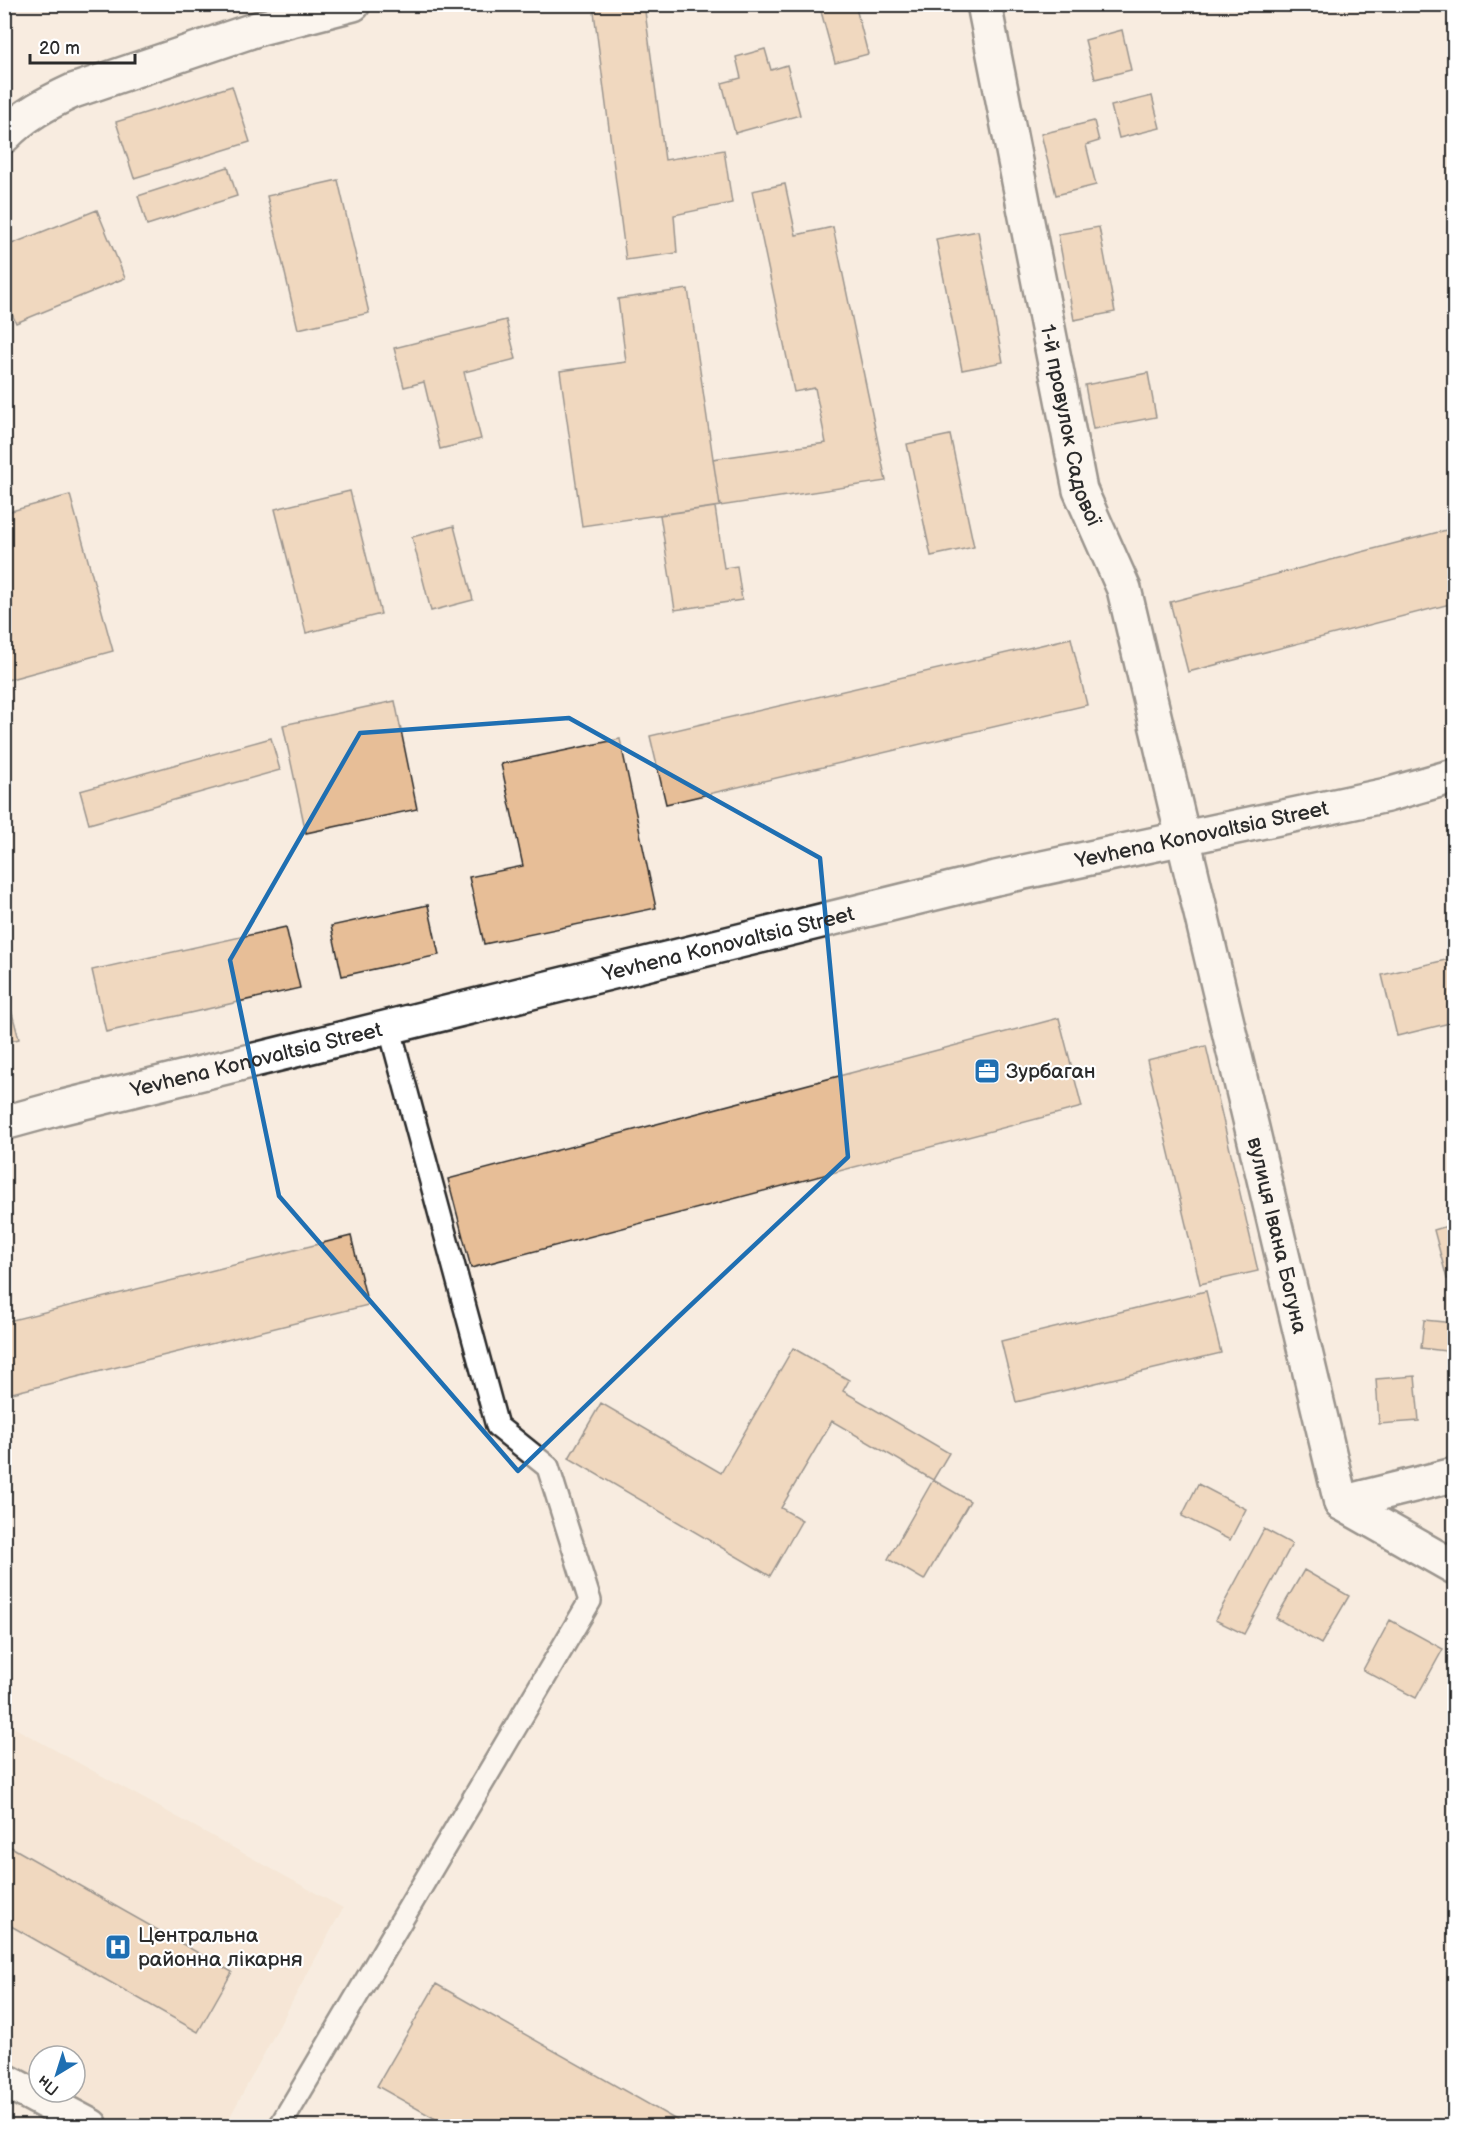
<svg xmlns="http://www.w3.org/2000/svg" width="1459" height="2131" viewBox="0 0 1459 2131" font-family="'Balsamiq Sans',sans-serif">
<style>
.built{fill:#f3deca}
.building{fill:#e7be97;stroke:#2b2b2b;stroke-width:1.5}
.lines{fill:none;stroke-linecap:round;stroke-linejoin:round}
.service-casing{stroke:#2b2b2b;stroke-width:26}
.minor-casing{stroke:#2b2b2b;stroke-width:38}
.service{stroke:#fff;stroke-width:21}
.minor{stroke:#fff;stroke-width:33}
.marked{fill:none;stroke:#1f6fb2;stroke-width:4.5;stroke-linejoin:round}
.labels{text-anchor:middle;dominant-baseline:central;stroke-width:4.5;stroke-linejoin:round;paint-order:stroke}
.street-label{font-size:21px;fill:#2b2b2b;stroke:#fff}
.poi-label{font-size:21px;fill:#2b2b2b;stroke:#fff;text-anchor:start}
</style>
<rect width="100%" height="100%" fill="#f8ece0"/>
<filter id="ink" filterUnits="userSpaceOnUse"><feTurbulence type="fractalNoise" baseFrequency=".0167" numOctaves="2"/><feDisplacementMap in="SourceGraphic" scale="12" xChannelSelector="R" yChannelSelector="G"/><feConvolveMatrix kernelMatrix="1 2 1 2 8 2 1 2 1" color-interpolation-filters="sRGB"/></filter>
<g filter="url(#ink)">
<path class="built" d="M 4,1722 L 343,1908 L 225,2126 L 122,2126 L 60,2092 L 75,2092 L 75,2056 L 39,2056 L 39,2081 L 5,2062 Z"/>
<path class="building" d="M 593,4 L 644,4 L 665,160 L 724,150 L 732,203 L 674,215 L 677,253 L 626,260 Z
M 819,4 L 855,4 L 868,54 L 835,63 Z
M 1122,30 L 1131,70 L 1095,79 L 1085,40 Z
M 765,49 L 771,70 L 787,65 L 800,115 L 735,133 L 722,83 L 741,78 L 736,57 Z
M 232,86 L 250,142 L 134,178 L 116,122 Z
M 1152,96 L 1160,128 L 1119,138 L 1111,106 Z
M 1094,121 L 1099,141 L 1086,145 L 1096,185 L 1056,195 L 1041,134 Z
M 228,167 L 237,196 L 147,225 L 138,196 Z
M 338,180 L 369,313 L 298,329 L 267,196 Z
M 785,184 L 796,235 L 833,227 L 886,481 L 720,506 L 713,459 L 826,443 L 815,388 L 794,392 L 752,191 Z
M 97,210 L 125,278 L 16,323 L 4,296 L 4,247 Z
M 1099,227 L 1115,312 L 1074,320 L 1058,234 Z
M 978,231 L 1003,362 L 962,370 L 936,239 Z
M 688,289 L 720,506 L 582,526 L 560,371 L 626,362 L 618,299 Z
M 506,320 L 516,359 L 464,372 L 481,439 L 440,449 L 424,382 L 404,387 L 394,348 Z
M 1148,373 L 1156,417 L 1093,429 L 1085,385 Z
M 950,435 L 974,547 L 931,556 L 907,444 Z
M 350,491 L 381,614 L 306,633 L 275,509 Z
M 70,495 L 113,651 L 7,680 L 4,672 L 4,513 Z
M 715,507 L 724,568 L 737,566 L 742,600 L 675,610 L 660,515 Z
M 454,526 L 473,600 L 431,611 L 412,537 Z
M 1454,528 L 1454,603 L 1188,672 L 1170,602 Z
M 1071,638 L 1087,705 L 666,804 L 650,736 Z
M 395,701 L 417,809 L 306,833 L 283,725 Z
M 271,738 L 280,770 L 89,824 L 80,791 Z
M 620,739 L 656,908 L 484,944 L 469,877 L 523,866 L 501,764 Z
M 428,905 L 439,955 L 342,976 L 331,926 Z
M 286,927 L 300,988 L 106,1032 L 92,970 Z
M 1454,958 L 1454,1022 L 1397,1036 L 1382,975 Z
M 4,984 L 19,1039 L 4,1043 Z
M 1059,1018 L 1082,1107 L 471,1268 L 448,1179 Z
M 1206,1046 L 1258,1271 L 1200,1284 L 1147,1060 Z
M 1454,1224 L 1454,1277 L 1447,1279 L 1434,1230 Z
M 351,1236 L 368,1305 L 4,1395 L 4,1322 Z
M 1206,1291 L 1221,1353 L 1016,1402 L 1001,1341 Z
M 1424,1320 L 1454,1323 L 1454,1352 L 1421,1348 Z
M 793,1348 L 849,1380 L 843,1391 L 949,1453 L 933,1480 L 832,1421 L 781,1508 L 802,1520 L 770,1576 L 569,1458 L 601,1403 L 721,1473 Z
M 1415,1376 L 1419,1421 L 1379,1424 L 1376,1379 Z
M 933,1480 L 970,1501 L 924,1580 L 888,1559 Z
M 1198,1484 L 1246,1509 L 1230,1540 L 1182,1516 Z
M 1264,1529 L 1292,1544 L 1244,1634 L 1215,1620 Z
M 1304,1570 L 1349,1596 L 1321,1644 L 1276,1618 Z
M 1390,1620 L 1443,1649 L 1416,1698 L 1363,1670 Z
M 4,1843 L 232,1972 L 198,2032 L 4,1922 Z
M 436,1984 L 687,2126 L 448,2126 L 377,2086 Z"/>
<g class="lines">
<g class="service-casing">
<path id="service" d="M 280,2126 L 590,1601 L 548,1467 L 497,1426 L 389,1026"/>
</g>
<g class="minor-casing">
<g id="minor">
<path id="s1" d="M 984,4 L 1080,490 L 1124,589 L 1341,1503 L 1454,1567"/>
<path d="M 4,136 C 24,115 47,103 73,91 L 260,28 L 353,4"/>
<path id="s2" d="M 4,1123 L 55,1109 L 996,878 L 1387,795 L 1454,776"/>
<path d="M 1341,1503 L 1454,1475"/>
<path d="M 4,2080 L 91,2126"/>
</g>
</g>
<use href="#service" class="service"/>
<use href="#minor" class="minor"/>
</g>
</g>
<path d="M0 0H1459V2131H0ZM 569,718 L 820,858 L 848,1157 L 676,1319 L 518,1471 L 279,1196 L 230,960 L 360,733 Z" fill="#f8ece0" fill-opacity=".55" fill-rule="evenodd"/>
<path class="marked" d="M 569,718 L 820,858 L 848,1157 L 676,1319 L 518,1471 L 279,1196 L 230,960 L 360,733 Z"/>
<defs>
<g id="office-square" transform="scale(1.35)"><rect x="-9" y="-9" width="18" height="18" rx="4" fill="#1f6fb2" stroke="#fff"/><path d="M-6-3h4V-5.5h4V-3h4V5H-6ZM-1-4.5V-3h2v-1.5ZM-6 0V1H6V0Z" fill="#fff"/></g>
<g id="hospital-square" transform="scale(1.35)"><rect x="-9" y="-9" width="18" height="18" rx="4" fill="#1f6fb2" stroke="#fff"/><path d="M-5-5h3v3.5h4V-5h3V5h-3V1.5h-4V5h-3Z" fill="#fff"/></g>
</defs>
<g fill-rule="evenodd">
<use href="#office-square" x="987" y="1071"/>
<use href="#hospital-square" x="118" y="1947"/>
</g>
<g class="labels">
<g class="street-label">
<text stroke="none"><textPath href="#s1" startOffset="430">1-й провулок Садової</textPath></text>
<text stroke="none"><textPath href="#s2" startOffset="1232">Yevhena Konovaltsia Street</textPath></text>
<text stroke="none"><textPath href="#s2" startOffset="746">Yevhena Konovaltsia Street</textPath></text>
<text stroke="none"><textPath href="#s2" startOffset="260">Yevhena Konovaltsia Street</textPath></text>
<text stroke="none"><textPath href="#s1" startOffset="1268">вулиця Івана Богуна</textPath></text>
</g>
<g class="poi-label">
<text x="1006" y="1071">Зурбаган</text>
<text x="138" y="1935">Центральна<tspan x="138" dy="24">районна лікарня</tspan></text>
</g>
</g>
<rect width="1459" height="2131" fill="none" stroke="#fff" stroke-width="24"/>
<rect x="12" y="12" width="1435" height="2107" fill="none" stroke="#2b2b2b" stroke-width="2" filter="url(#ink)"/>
<g transform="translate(57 2074) rotate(218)"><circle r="28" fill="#ffffff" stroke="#aaaaaa" stroke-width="1.5"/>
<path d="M0-4.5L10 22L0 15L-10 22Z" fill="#1f6fb2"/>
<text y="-9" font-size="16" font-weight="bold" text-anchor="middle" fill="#2b2b2b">Пн</text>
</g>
<path d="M30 54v9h105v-9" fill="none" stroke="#2b2b2b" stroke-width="3"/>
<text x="39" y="54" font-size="18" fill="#2b2b2b" stroke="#ffffff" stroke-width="4.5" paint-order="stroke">20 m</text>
</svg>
